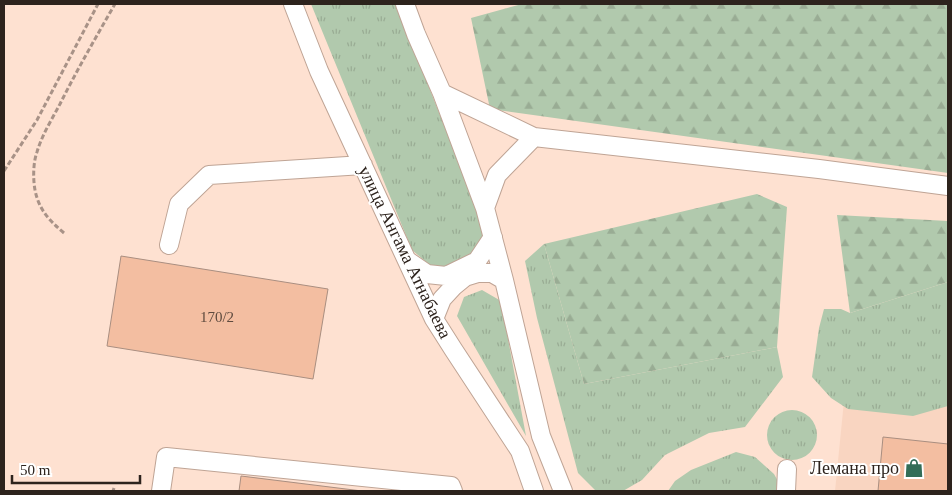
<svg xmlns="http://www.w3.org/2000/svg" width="952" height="495" viewBox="0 0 952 495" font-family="Georgia,serif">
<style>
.built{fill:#f9d5c1}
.grass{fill:url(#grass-tufts)}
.forest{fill:url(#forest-firs)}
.building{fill:#f3bea1;stroke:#a98e80}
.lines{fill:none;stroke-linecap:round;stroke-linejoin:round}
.minor-casing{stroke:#bfa495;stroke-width:20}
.path{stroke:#a89287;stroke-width:3;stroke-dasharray:5 2.5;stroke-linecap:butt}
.minor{stroke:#fff;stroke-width:18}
.labels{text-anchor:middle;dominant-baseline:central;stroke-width:4;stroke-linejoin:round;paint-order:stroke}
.number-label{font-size:15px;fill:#5e4a3e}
.street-label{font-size:18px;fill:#2d231d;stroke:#fff}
.poi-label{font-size:18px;fill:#2d231d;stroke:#fff;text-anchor:end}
</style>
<defs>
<pattern id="grass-tufts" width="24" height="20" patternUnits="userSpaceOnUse" patternTransform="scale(1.25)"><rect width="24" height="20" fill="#b1c9ad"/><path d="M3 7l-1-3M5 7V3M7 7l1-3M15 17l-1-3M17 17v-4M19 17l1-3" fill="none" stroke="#99ac94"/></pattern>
<pattern id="forest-firs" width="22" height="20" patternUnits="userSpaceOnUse" patternTransform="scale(1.25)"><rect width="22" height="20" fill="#b1c9ad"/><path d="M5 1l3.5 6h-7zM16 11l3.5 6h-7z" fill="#99ac94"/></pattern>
</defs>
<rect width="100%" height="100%" fill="#fee1d1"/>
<path class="built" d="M 849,351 L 948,360 L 948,491 L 835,491 Z"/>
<path class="grass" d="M 311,4 L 396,4 L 482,221 L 482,241 L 468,259 L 452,268 L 431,266 L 412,250 Z
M 544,244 L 584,384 L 777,347 L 783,377 L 745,427 L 709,433 L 665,455 L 642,480 L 623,491 L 596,491 L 578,473 L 537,318 L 525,261 Z
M 948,282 L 948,406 L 913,416 L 848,409 L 831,398 L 812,377 L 819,328 L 824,309 L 841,309 L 850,313 Z
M 482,290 L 501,301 L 526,436 L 457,316 L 464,297 Z
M767 435a25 25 0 1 1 50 0a25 25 0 1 1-50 0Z
M 736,452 L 755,457 L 774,474 L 779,483 L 779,491 L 668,491 L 675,481 L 691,470 Z"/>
<path class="forest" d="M 522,4 L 948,4 L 948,173 L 490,109 L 471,18 Z
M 757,194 L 787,207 L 777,347 L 584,384 L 544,244 Z
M 837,215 L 948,221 L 948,282 L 850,313 Z"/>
<path class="building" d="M 121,256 L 328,289 L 313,379 L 107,346 Z
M 883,437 L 948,444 L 948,491 L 878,491 Z
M 241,476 L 362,491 L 239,491 Z"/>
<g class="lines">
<g class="minor-casing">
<path id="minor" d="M 293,4 L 319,71 L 434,319 L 453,349 L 520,451 L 534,491
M 405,4 L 416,34 L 442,93 L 485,208 L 504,280 L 541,436 L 563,491
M 442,93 L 534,137 L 819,169 L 948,186
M 485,208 L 497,175 L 534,137
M 169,245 L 179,204 L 209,175 L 363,165
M 408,261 L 427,274 L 446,276 L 477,261 L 493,237
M 434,319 L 442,299 L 454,286 L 465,277 L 478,273 L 492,273 L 504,280
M 161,491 L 166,457 L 451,486 L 453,491
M 786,491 L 787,469"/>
</g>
<path class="path" d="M 4,171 L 37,120 L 98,4
M 64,233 C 49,220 39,210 35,190 C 33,179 33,163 37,152 C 42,135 52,119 60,104 C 77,70 96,37 115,4
M 113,491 L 114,488"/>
<use href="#minor" class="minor"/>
</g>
<defs>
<g id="shop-bare" transform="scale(1.5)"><path d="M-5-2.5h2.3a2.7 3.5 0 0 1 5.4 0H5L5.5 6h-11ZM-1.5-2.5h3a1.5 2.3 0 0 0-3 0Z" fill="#326d57" stroke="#fff" stroke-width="2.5" paint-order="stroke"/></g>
</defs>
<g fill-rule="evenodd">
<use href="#shop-bare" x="914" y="468"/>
</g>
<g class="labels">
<g class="number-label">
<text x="217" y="317">170/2</text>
</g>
<g class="street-label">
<text transform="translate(405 252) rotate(64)">улица Ангама Атнабаева</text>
</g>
<g class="poi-label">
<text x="899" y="468">Лемана про</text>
</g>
</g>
<rect width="952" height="495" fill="none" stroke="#2d231d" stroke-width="10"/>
<path d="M12 475v8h128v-8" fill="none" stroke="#2d231d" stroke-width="2.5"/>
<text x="20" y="475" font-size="15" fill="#2d231d" stroke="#ffffff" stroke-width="4" paint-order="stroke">50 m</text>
</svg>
